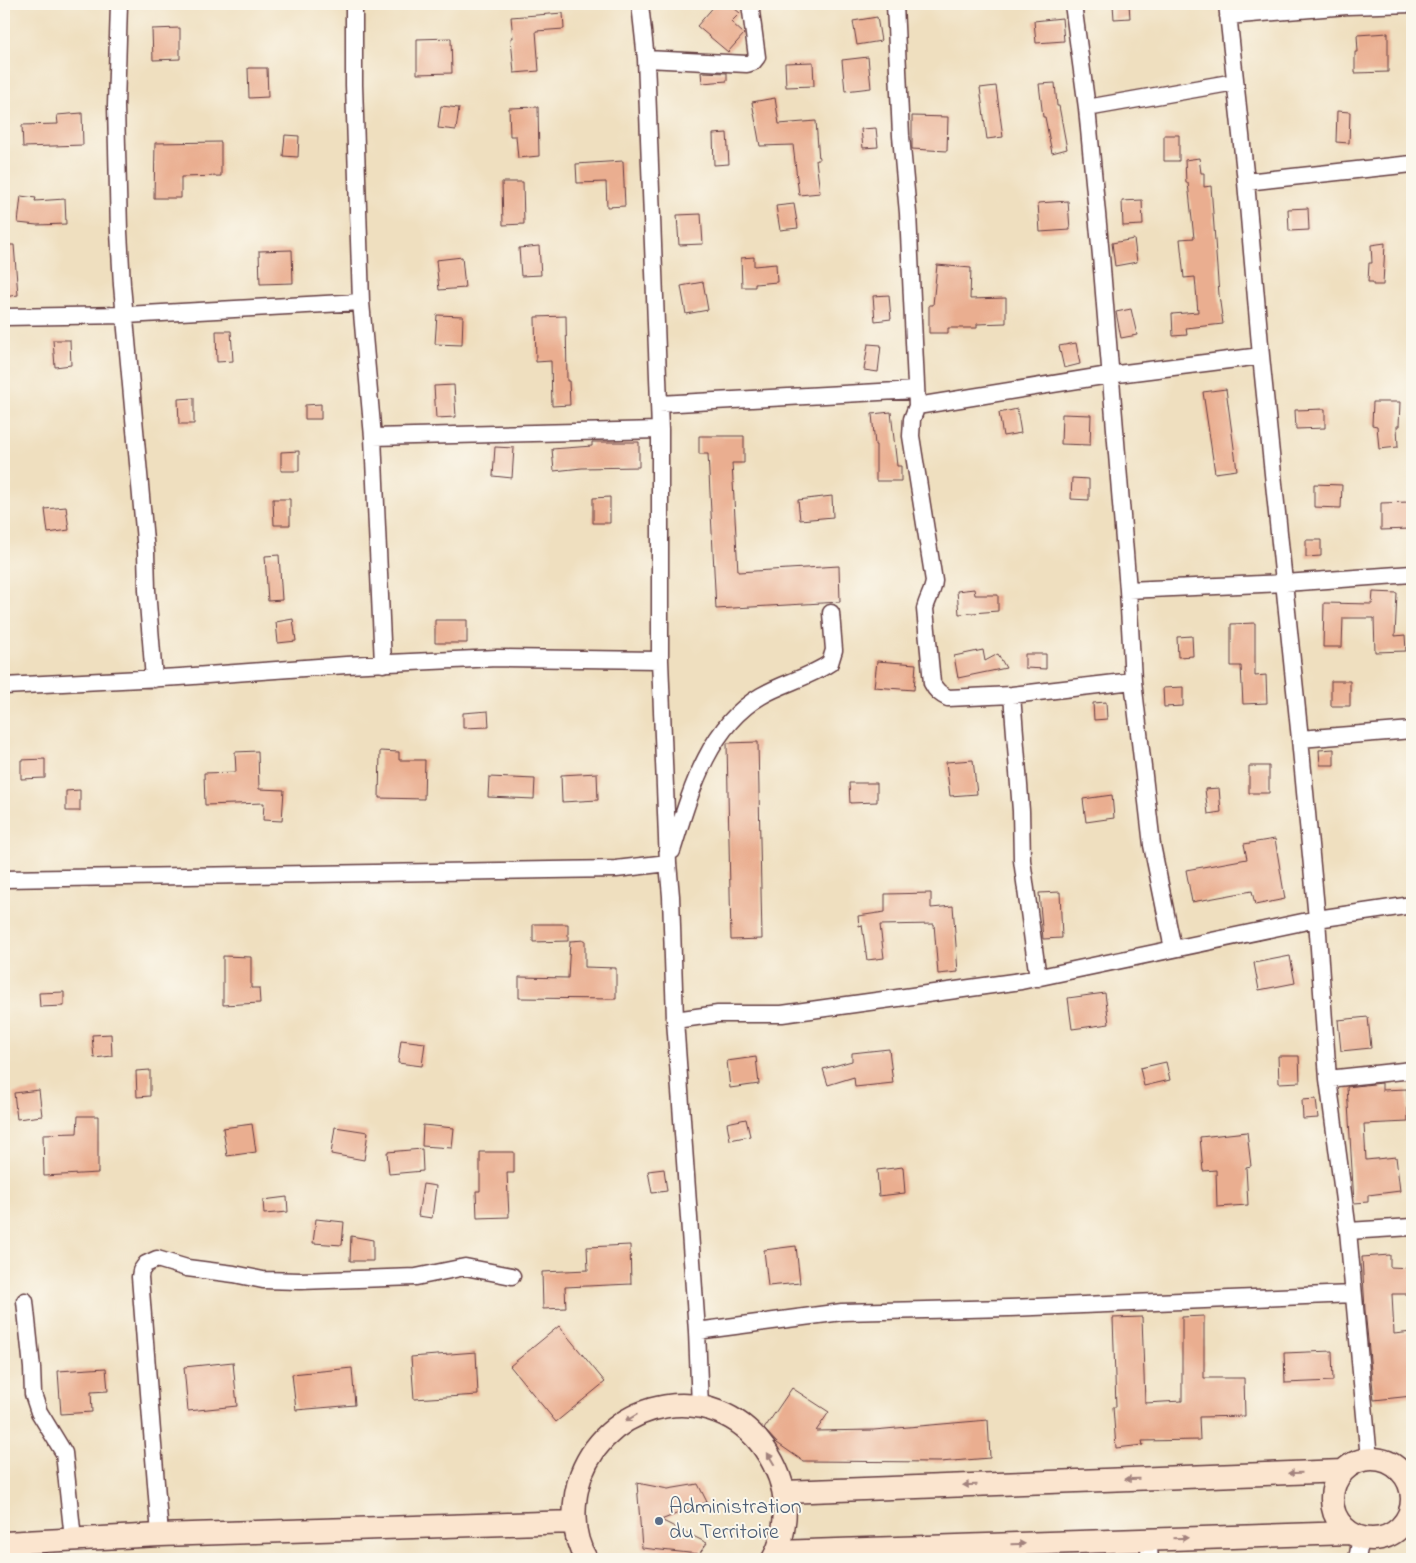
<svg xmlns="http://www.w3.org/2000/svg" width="1416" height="1563" viewBox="0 0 1416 1563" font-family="'Indie Flower',sans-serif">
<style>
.building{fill:#eaae90}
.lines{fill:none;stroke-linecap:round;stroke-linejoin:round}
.street-casing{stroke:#633c41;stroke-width:19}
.secondary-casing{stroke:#633c41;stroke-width:25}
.street{stroke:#fff;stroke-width:16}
.secondary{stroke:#fbe5cf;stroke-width:22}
.oneway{fill:#a2827d}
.service-dot{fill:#5c6f8a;stroke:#fbf7ec;stroke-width:2}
.labels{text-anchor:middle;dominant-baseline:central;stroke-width:4;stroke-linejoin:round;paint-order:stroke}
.service-label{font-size:22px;fill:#4e5e75;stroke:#fbf7ec;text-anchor:start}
</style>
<rect width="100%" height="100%" fill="#fbf7ec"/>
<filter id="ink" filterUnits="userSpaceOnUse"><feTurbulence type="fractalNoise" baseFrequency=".02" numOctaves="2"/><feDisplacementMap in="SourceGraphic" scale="10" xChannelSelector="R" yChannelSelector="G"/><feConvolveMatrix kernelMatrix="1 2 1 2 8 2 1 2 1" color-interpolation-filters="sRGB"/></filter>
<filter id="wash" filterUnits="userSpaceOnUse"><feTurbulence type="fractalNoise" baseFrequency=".0096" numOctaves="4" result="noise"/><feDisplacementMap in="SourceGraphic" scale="20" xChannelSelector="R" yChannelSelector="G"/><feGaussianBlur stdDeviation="1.12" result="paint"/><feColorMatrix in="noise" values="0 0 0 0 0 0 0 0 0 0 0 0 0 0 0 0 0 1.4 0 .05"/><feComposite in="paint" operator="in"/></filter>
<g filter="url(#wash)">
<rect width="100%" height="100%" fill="#efdfbf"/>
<g id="blocks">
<path class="building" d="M 716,4 L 729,4 L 740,13 L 731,22 L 744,34 L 728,52 L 697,26 Z
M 1113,4 L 1129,4 L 1130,18 L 1114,19 Z
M 563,13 L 564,29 L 536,31 L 539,71 L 514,73 L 511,38 L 513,38 L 511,17 Z
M 877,17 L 881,41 L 857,45 L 853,21 Z
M 1062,18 L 1064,41 L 1036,43 L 1034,21 Z
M 180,28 L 180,59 L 153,60 L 152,29 Z
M 1388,33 L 1388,72 L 1355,73 L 1355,52 L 1358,52 L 1357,35 Z
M 451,38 L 452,73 L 417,74 L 417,39 Z
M 868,57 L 871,88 L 845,91 L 842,60 Z
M 813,62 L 814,86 L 786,87 L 785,63 Z
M 248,68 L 267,68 L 268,97 L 249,98 Z
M 701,72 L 727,73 L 727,81 L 702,83 Z
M 1055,83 L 1057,106 L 1059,106 L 1067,149 L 1052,153 L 1045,117 L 1043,117 L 1039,84 Z
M 996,86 L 1003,137 L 987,139 L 980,88 Z
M 775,98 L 779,124 L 816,121 L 819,160 L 816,160 L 820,193 L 799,195 L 793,145 L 760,146 L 752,102 Z
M 441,106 L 459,108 L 456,130 L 438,128 Z
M 538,107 L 539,156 L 518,158 L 516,136 L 510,136 L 509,108 Z
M 1337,111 L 1350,112 L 1349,143 L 1336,142 Z
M 82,113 L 83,145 L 23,147 L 22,125 L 58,124 L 57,115 Z
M 912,116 L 948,117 L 947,151 L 912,149 Z
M 876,128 L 878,147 L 863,148 L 861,129 Z
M 727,133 L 729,164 L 714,165 L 713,134 Z
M 285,135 L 299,136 L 298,157 L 283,156 Z
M 1164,135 L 1179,135 L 1179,161 L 1164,161 Z
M 221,142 L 221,176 L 181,177 L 181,198 L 154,198 L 155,143 Z
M 1199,158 L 1201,173 L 1204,173 L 1204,187 L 1211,186 L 1219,295 L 1223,324 L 1186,328 L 1187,335 L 1173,336 L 1172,314 L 1198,312 L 1195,277 L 1184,278 L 1180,239 L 1194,238 L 1188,183 L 1186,183 L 1185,160 Z
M 623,161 L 625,206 L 607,207 L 606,182 L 577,183 L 576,164 Z
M 502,182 L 523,182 L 524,224 L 503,225 Z
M 21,196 L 36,198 L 35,201 L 65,199 L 66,224 L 37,225 L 18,223 Z
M 1142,200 L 1143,225 L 1123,226 L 1122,201 Z
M 1068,201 L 1070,230 L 1040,232 L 1038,203 Z
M 794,204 L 798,228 L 780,230 L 776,206 Z
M 1308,208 L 1309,230 L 1289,231 L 1288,209 Z
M 701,214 L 703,244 L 679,245 L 677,215 Z
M 1134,239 L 1137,262 L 1115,266 L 1112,243 Z
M 1385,243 L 1383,285 L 1373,285 L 1373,282 L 1368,282 L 1369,263 L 1372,263 L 1371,245 Z
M 4,245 L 14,245 L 18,295 L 4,297 Z
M 539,246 L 541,275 L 521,276 L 519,248 Z
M 292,250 L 293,283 L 260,284 L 259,251 Z
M 462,257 L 465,288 L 439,290 L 436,260 Z
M 754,257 L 754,266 L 776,264 L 777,282 L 755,284 L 755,287 L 742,287 L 741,258 Z
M 937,265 L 971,268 L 970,299 L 1006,298 L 1006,323 L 977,324 L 977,328 L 948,328 L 948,333 L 929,333 L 929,305 L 933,305 Z
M 703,282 L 708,310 L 686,314 L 681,286 Z
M 889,295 L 891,319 L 875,321 L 873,296 Z
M 1131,309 L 1137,335 L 1121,338 L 1116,312 Z
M 437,315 L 463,316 L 462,345 L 435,344 Z
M 566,316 L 567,381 L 569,381 L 570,405 L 552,406 L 551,361 L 536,362 L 535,317 Z
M 216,331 L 231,331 L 233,361 L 217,362 Z
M 53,340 L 70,340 L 71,365 L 55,367 Z
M 1076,343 L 1080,364 L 1064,368 L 1059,346 Z
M 868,344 L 881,345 L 878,372 L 864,370 Z
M 454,385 L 456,417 L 436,418 L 434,386 Z
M 1226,389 L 1237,470 L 1215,473 L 1203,392 Z
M 194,398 L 194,424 L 179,424 L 178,399 Z
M 1373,402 L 1400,402 L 1399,426 L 1397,426 L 1398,447 L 1379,449 L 1377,426 L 1372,425 Z
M 321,404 L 321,419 L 305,419 L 305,405 Z
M 1017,409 L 1021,433 L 1003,436 L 999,413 Z
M 1325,409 L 1325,428 L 1296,429 L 1295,410 Z
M 891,412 L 897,466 L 901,466 L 901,481 L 876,481 L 876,445 L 875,445 L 872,414 Z
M 1062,414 L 1091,415 L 1090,445 L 1061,444 Z
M 699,436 L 744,436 L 744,463 L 732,463 L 738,572 L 839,566 L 840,602 L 716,609 L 708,454 L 699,454 Z
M 592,442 L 639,442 L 639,467 L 582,468 L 554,471 L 552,449 L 592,446 Z
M 495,447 L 514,448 L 512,478 L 493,476 Z
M 299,451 L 299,471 L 281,471 L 281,452 Z
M 1072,478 L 1089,479 L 1089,500 L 1071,499 Z
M 1314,484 L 1342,485 L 1341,508 L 1314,507 Z
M 832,496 L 833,517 L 800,520 L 798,500 Z
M 610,497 L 610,523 L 593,523 L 593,498 Z
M 273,499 L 290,499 L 290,525 L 274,525 Z
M 1409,502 L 1410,529 L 1381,530 L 1381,503 Z
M 66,507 L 69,530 L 48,533 L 45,509 Z
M 1306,540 L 1321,540 L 1321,556 L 1306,557 Z
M 279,555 L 282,600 L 268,601 L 265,556 Z
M 974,589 L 975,595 L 998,595 L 998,611 L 959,614 L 957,591 Z
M 1373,592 L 1397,593 L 1395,636 L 1405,635 L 1406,651 L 1375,652 L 1374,618 L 1343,618 L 1342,647 L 1323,647 L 1324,603 L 1372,604 Z
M 293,619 L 296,641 L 278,643 L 276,622 Z
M 435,620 L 467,620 L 467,643 L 435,643 Z
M 1255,623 L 1255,676 L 1266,675 L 1267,703 L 1243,704 L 1241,666 L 1231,666 L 1231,624 Z
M 1192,636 L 1193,656 L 1178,657 L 1177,637 Z
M 983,650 L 985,661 L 998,654 L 1006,668 L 958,678 L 954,656 Z
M 1025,654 L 1046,654 L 1046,669 L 1025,668 Z
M 877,661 L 916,664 L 914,690 L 874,687 Z
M 1331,681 L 1350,681 L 1350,706 L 1331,706 Z
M 1183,687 L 1183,706 L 1164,707 L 1163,688 Z
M 1106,702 L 1107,719 L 1094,720 L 1093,703 Z
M 488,711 L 489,727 L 463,728 L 463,713 Z
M 758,742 L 762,939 L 731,940 L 727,743 Z
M 1334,749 L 1334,765 L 1320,765 L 1319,750 Z
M 258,751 L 259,789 L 284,790 L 282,821 L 263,820 L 264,803 L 205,805 L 204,773 L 236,772 L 235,752 Z
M 380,751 L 399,752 L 399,760 L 425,760 L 424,799 L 379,798 Z
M 45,759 L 45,778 L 21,779 L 21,760 Z
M 973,760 L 977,794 L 950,796 L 946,762 Z
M 1249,766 L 1269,766 L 1269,793 L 1249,793 Z
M 597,773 L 598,800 L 562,802 L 561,775 Z
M 489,777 L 535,779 L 534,799 L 488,797 Z
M 849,783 L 877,783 L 877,802 L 850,803 Z
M 1219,788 L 1221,812 L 1208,814 L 1205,789 Z
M 80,790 L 80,811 L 66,811 L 66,791 Z
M 1112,795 L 1114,818 L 1086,822 L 1083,799 Z
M 1275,839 L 1285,899 L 1255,905 L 1252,891 L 1192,902 L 1186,870 L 1247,859 L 1244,844 Z
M 1060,892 L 1062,938 L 1043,939 L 1039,893 Z
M 931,893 L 931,908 L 953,906 L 958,972 L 938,974 L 934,924 L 880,925 L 884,958 L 867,960 L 862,925 L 859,926 L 858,916 L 885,912 L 885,894 Z
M 533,924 L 568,924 L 568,941 L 533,942 Z
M 585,940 L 585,967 L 616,968 L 616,999 L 519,998 L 519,977 L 568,978 L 570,941 Z
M 223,956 L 251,957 L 251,988 L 259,988 L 260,1003 L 223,1005 Z
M 1290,956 L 1295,983 L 1259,990 L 1254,963 Z
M 64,992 L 64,1006 L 40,1007 L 39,993 Z
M 1105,993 L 1109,1024 L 1072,1029 L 1068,998 Z
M 1368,1017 L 1371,1048 L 1341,1051 L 1338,1020 Z
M 111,1034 L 112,1056 L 94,1058 L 92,1035 Z
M 401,1040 L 425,1043 L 422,1066 L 398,1063 Z
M 889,1049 L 893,1083 L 855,1087 L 854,1077 L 828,1085 L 823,1069 L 852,1061 L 852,1053 Z
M 1278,1056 L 1299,1056 L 1300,1082 L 1279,1083 Z
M 756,1057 L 759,1084 L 730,1088 L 727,1061 Z
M 1166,1062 L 1170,1080 L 1144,1086 L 1140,1068 Z
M 150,1070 L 150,1096 L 137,1097 L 136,1071 Z
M 1382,1083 L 1382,1090 L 1407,1089 L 1408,1122 L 1364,1124 L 1366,1160 L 1396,1157 L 1400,1191 L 1368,1195 L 1368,1202 L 1354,1203 L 1347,1087 Z
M 39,1090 L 42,1116 L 17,1119 L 14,1093 Z
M 1316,1099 L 1318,1118 L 1303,1119 L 1302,1100 Z
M 78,1116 L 98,1116 L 98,1173 L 44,1176 L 43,1134 L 77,1133 Z
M 746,1119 L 750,1136 L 730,1140 L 727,1123 Z
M 252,1124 L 256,1152 L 227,1156 L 223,1128 Z
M 423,1125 L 454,1128 L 452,1148 L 422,1146 Z
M 335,1127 L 368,1132 L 364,1160 L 331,1154 Z
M 1247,1132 L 1251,1166 L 1246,1167 L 1248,1205 L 1217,1207 L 1216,1170 L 1203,1171 L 1200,1137 Z
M 422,1149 L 423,1171 L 389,1174 L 387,1152 Z
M 480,1152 L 514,1152 L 514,1173 L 507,1173 L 509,1217 L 477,1218 L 476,1191 L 480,1191 Z
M 903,1167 L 905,1193 L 879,1196 L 877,1170 Z
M 664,1169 L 667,1191 L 652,1193 L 648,1171 Z
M 423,1184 L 436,1186 L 432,1218 L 418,1216 Z
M 287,1197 L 288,1212 L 264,1214 L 263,1200 Z
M 316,1219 L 344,1222 L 342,1245 L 313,1243 Z
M 351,1236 L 373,1240 L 373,1261 L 350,1261 Z
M 630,1245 L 631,1284 L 565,1287 L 566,1308 L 543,1309 L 542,1272 L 588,1270 L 587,1247 Z
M 796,1246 L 800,1283 L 768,1286 L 764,1250 Z
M 1390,1255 L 1390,1267 L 1412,1268 L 1412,1294 L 1392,1294 L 1394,1334 L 1412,1332 L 1412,1396 L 1374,1400 L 1365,1310 L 1362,1257 Z
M 1204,1316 L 1204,1378 L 1244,1378 L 1245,1416 L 1199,1417 L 1200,1440 L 1142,1441 L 1143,1445 L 1116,1448 L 1113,1407 L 1116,1407 L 1113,1318 L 1142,1317 L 1145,1403 L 1182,1401 L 1182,1317 Z
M 559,1326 L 605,1382 L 556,1422 L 510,1366 Z
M 1332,1351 L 1333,1381 L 1285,1383 L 1284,1353 Z
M 476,1352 L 478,1395 L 414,1399 L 411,1357 Z
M 233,1362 L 237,1406 L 188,1411 L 184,1367 Z
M 106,1368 L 108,1391 L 91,1392 L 92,1412 L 61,1414 L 58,1371 Z
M 352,1368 L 355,1405 L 296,1410 L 292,1374 Z
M 792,1388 L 829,1412 L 816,1431 L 874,1430 L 988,1420 L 990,1458 L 940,1462 L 803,1461 L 777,1443 L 764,1429 Z
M 637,1483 L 668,1489 L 698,1484 L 707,1502 L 661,1520 L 707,1543 L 699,1554 L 642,1548 Z"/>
</g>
</g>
<g filter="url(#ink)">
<use href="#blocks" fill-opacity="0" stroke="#633c41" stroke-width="1"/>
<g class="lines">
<g class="street-casing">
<path id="street" d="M 119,4 L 116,106 L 119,232 L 122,285 L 146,552 L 147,590 L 154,679
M 354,4 L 354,85 L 361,302 L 373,437 L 383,664
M 640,4 L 646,59 L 660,430 L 660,660 L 668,863
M 895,4 L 901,136 L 908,213 L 917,406 L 1109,375 L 1261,356
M 1073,4 L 1087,108 L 1101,256 L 1128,590 L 1133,681 L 1152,845 L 1173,949
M 1227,4 L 1246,182 L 1261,356 L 1300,739 L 1317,919 L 1328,1079 L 1348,1231 L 1369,1459
M 1228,16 L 1347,6 L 1412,4
M 646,59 L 747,64 L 753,62 L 757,57 L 750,4
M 1087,108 L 1235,82
M 1246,182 L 1412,164
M 4,317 L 126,315 L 361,302
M 659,404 L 916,390
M 917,406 L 912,419 L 911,436 L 934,581 C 933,592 927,599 925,609 L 932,683 C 936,691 940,694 948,698 L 1012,695 L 1133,681
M 373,437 L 660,430
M 1128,590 L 1285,583 L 1412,574
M 4,686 L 180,677 L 346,665 L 497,658 L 660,660
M 1012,695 L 1021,811 L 1022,860 L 1038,978
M 1300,739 L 1412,730
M 672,851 C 689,797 707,727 761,696 C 783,683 808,678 830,663 L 834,650 L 831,613
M 4,879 L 616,869 L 668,863 L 671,896 L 675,1020 L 718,1014 L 782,1014 L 1021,981 L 1317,919 L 1412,905
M 675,1020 L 697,1331 L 700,1407
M 1328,1079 L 1412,1070
M 1348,1231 L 1412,1227
M 25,1301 L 32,1368 L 33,1394 L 39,1412 L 64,1453 L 73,1539
M 697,1331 L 842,1312 L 1009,1308 L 1353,1294
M 160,1535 L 140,1277 L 141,1271 L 146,1264 L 157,1259 L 187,1268 L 234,1274 L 263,1280 L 300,1281 L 416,1277 L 465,1267 L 512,1276
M 1148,1539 L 1150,1559
M 1357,1559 L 1361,1538"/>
</g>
<g class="secondary-casing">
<path id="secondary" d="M1332 1499a40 40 0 1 1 80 0a40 40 0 1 1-80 0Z
M 784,1492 L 1343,1471
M 4,1543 L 160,1535 L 574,1522
M 777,1552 L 1350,1533
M 586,1559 C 571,1535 572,1501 581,1475 C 611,1397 715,1379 764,1448 C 776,1465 784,1484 785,1505 C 785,1523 783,1543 773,1559"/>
</g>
<use href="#street" class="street"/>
<use href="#secondary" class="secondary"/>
</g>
<defs><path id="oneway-solid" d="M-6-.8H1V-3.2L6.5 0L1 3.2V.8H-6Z" transform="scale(1.25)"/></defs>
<g class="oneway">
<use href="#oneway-solid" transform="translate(631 1418) rotate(149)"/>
<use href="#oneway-solid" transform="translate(771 1459) rotate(-121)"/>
<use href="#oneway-solid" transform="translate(1295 1473) rotate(178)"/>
<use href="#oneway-solid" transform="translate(1132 1479) rotate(178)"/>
<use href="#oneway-solid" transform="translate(970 1485) rotate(178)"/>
<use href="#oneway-solid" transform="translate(1181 1538) rotate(-2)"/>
<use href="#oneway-solid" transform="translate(1018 1544) rotate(-2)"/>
</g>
</g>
<circle class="service-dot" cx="659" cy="1521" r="5"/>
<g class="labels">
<g class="service-label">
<text x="669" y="1508">Administration<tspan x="669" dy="25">du Territoire</tspan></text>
</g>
</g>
<rect width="1416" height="1563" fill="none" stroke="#fbf7ec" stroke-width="20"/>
</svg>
